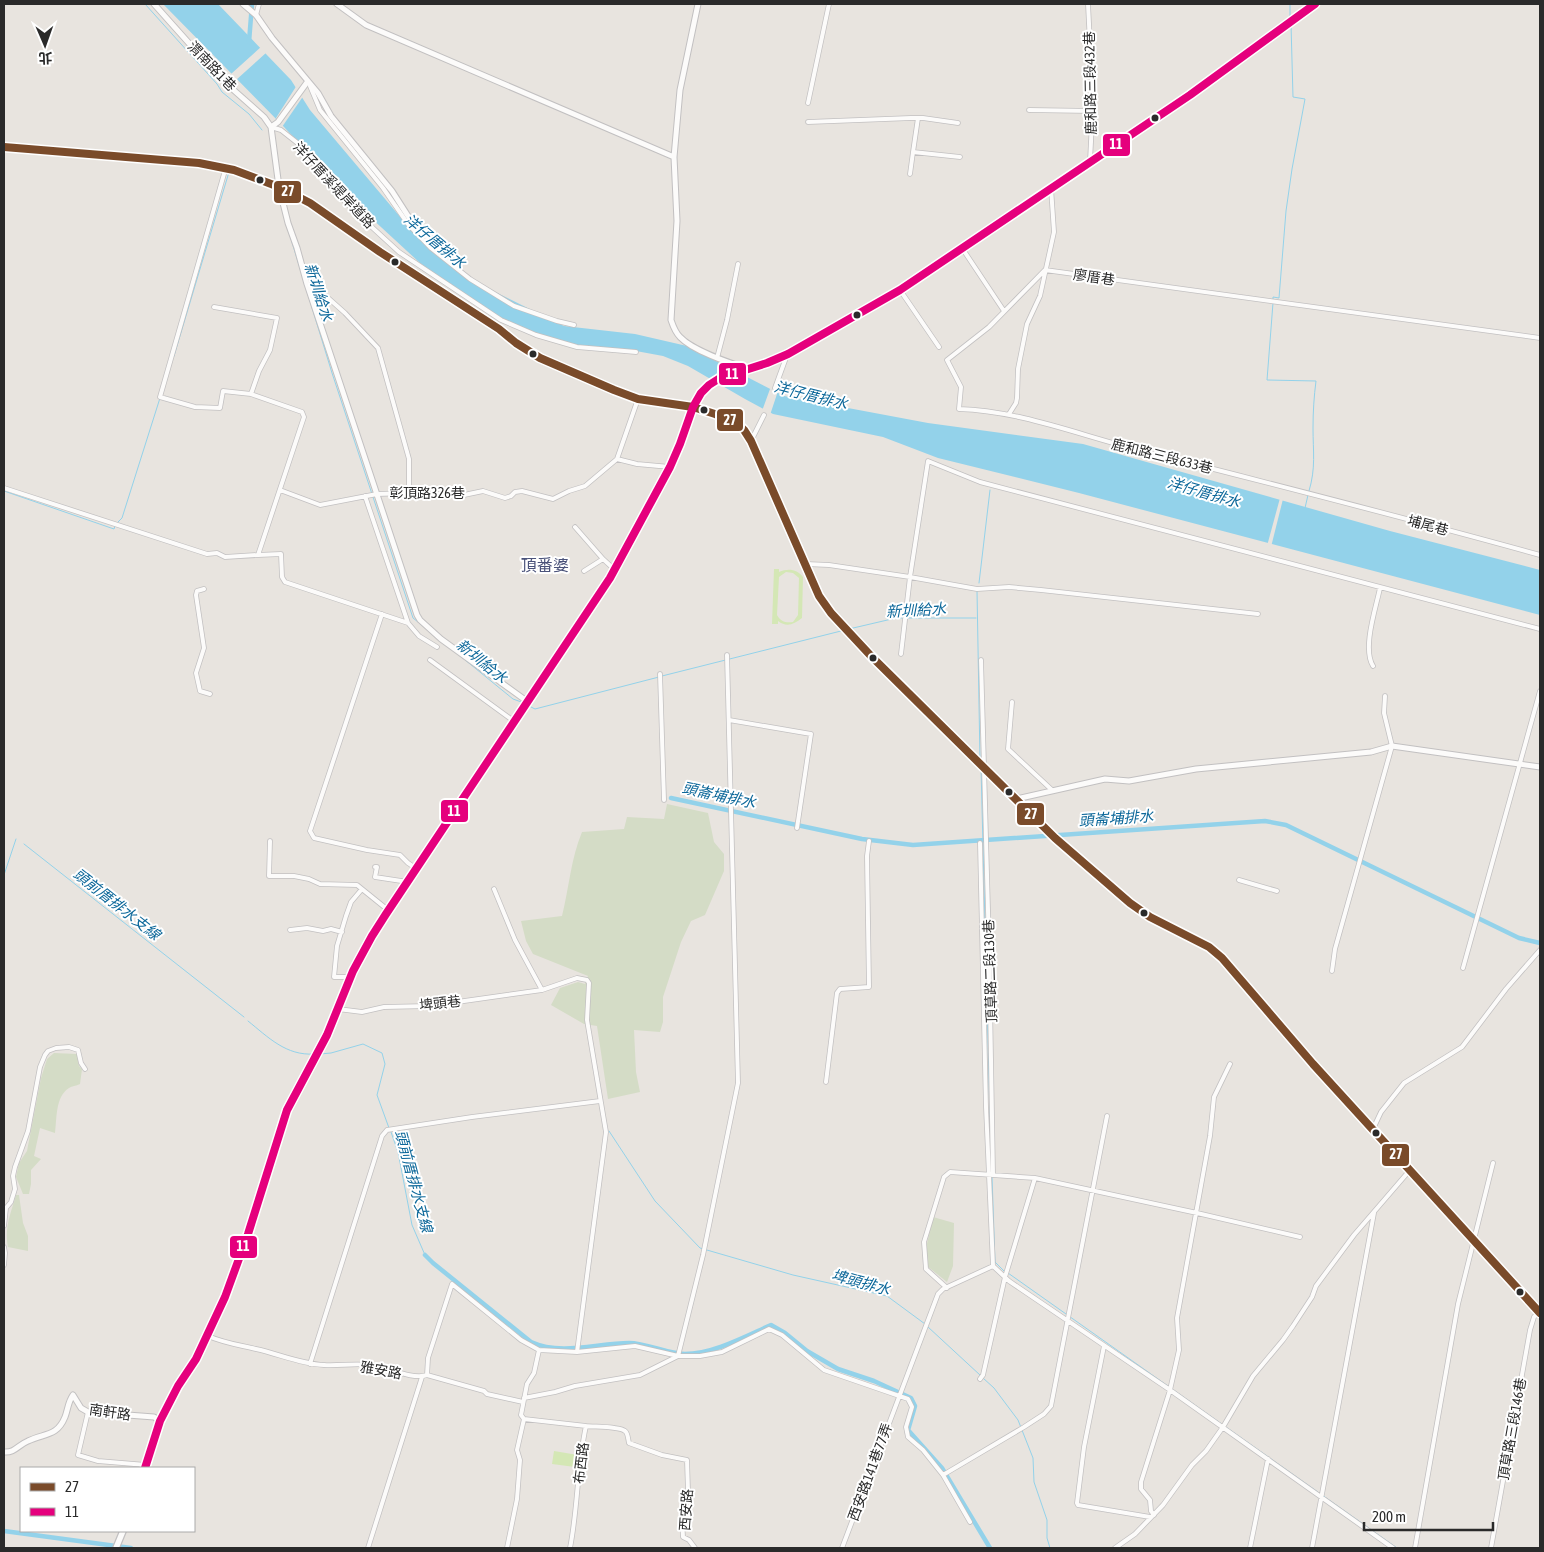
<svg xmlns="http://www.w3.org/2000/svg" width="1544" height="1552" viewBox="0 0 1544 1552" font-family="'Asap Condensed','Noto Sans TC',sans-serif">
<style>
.cemetery{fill:#d4dcc6}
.pitch{fill:#d4e7b5;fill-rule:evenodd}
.water{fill:#93d2ea}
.pier{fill:#e8e4df}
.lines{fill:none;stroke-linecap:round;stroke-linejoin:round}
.stream{stroke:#93d2ea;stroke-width:1}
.canal{stroke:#93d2ea;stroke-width:4.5}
.minor-casing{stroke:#c2c0c1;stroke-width:5.5}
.tertiary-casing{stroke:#c2c0c1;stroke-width:7}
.secondary-casing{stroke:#c2c0c1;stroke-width:8}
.minor{stroke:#fcfbfa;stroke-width:4}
.tertiary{stroke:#fcfbfa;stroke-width:5}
.secondary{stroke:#fcfbfa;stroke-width:5.5}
.bus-1-casing{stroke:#fff;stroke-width:11}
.bus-2-casing{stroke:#fff;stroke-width:11}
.bus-1{stroke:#7a4b2a;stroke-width:8}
.bus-2{stroke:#e5007d;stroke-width:8}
.bus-dot{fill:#2a2a2a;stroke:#fff;stroke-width:2}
.labels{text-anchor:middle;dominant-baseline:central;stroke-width:4;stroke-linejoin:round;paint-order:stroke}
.street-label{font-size:14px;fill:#2a2a2a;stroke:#fff}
.water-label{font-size:15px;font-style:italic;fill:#0d689a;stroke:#fff}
.quarter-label{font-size:16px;fill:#4a527a;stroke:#fff}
.line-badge{stroke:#fff;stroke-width:2}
.badge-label{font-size:14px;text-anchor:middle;font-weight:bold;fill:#fff}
</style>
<rect width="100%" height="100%" fill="#e8e4df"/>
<path class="cemetery" d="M 667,804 L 708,813 L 714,842 L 724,854 L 724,871 L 705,915 L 691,921 L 681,942 L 663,997 L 663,1022 L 660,1032 L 634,1030 L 636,1072 L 640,1092 L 608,1099 L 597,1026 L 584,1024 L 551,1005 L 560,988 L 578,982 L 585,984 L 588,976 L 533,954 L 526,941 L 521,921 L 562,916 C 569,888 571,858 582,832 L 624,829 L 627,817 L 664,819 Z
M 54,1053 L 77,1054 L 79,1066 L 82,1069 L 80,1084 C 76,1086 72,1086 69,1088 C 55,1097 57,1119 55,1133 L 40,1128 L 34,1156 L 41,1159 L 31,1170 L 31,1184 L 29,1194 L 23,1194 L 16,1177 L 19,1163 L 27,1151 L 41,1078 L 47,1059 Z
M 16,1195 L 19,1195 L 23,1223 L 28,1236 L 28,1251 L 8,1247 C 4,1227 11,1213 16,1195 Z
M 933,1217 L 954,1223 L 953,1266 L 947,1282 L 927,1266 L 926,1248 Z"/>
<path class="pitch" d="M 774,569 L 779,569 L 779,572 C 788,568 797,569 803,577 L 802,618 C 794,624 787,628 778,621 L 778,624 L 772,624 ZM 786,572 L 793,573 L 799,578 L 798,615 L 793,622 C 786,623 781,622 777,615 L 779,577 Z
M 554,1451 L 578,1455 L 575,1467 L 552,1464 Z"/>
<path class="water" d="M 163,4 L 218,4 L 291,80 L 310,110 L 407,225 L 469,279 L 564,326 L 635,334 L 687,346 L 784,396 L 928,423 L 1083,444 L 1390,531 L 1540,570 L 1540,615 L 1079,493 L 938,458 L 883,437 L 773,414 L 745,399 L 688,366 L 663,356 L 636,351 L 578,346 L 536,334 L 502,319 L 469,299 L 420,263 L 356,204 L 284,127 Z"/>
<path class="pier" d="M 262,46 L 267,52 L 236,80 L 231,74 Z
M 297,85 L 304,95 L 282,127 L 276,118 Z
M 729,367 L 746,375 L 725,381 L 717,386 L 707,380 Z
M 770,389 L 778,391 L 770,415 L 762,411 Z
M 1280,498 L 1283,499 L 1271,547 L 1267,546 Z"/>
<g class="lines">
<path class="stream" d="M 145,4 L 217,84 L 222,92 L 249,114 L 262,130
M 1290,4 L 1290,18
M 4,151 L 97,159
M 278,195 L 284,216
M 288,229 L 332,373 L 413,618 L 423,626
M 1273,299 L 1273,297 L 1279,298 L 1286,211 L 1292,169 L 1305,99 L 1293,97 L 1291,24
M 1273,303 L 1267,380 L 1316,381 C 1314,396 1313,412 1313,428 C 1313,451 1316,468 1309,491
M 174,356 L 229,172
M 4,491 L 114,529 L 115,526
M 1305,508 L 1308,495
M 117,523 L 122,518 L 160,398
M 979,583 L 990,490
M 977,590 L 980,760
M 908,618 L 976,618
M 849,629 L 896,618 L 904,618
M 459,655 L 513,699 L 524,703
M 662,676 L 845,630
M 527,705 L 535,709 L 659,677
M 981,767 L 990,1120
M 24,844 L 244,1017
M 4,875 L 16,839
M 248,1021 C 268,1037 286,1056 314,1054
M 320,1054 L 331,1053 L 363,1044 L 382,1053 L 385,1064 L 377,1095 L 389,1128
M 609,1131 L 655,1201 L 700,1248 L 793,1275 L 887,1296 L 925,1324
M 391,1132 L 398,1152 L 412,1225 L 425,1255
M 992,1177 L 995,1262 L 1004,1271
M 1008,1273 L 1397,1548
M 928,1327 L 980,1375
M 983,1378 L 994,1388 L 1018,1420 L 1033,1458 L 1034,1482 L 1047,1520 L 1047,1538 L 1050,1548"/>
<path class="canal" d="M 249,42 L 252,4
M 671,798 L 862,839 L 913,845 L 1265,821 L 1286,825 L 1519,938 L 1540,943
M 425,1255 L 433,1263 L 531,1342 C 562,1356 597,1343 629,1343 C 647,1343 667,1354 685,1354 C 713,1354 746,1336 771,1325 L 785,1333 L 807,1351 L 838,1369 L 874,1381 L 911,1398 L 915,1406 L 908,1430 L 942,1468 L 990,1548
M 4,1531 L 131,1548"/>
<g class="minor-casing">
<path id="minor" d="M 1088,4 L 1093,103 L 1090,161
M 256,15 L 259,4
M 310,86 L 320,110 L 383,188 L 408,224 L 431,248 L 470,279 L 514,306 L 557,321 L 574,325
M 808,103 L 829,4
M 1029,110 L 1092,111
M 918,118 L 913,152 L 960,157
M 808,122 L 911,118 L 923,118 L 958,123
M 271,127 L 281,130 L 300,145 L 328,183 L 351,208 L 399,252 L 501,320 L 536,335 L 577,347 L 636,352
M 910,174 L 913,152
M 962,248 L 1004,311
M 307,284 L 327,297 L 345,313 L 378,348 L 409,459 L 409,493
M 900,290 L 939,347
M 214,307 L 277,318 L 270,350 L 259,371 L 251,394
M 1540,338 L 1045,270 L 989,327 L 947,360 L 961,387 L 959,409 C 1021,411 1079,435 1139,450 C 1273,484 1407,518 1540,555
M 717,358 L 727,320 L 738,264
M 775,388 L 787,355
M 1009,414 L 1016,403 L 1017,398 L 1018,369 L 1027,324 L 1040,296 L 1054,232 L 1051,188
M 751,441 L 764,415
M 617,459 L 637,464 L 670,467
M 4,488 L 207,554 L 217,553 L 225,557 L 258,555 L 304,417 L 302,412 L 251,394 L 223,391 L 220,408 L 195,407 L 160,397 L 226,167
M 280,490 L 320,505 L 377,494 L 409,493 L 464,495 L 483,491 L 505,498 L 511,496 L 515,492 L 522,491 L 553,499 L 569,491 L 585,486 L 617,459 L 638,399
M 365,496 L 408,623
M 575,527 L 603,559
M 258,555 L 281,554 L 282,577 L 285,582 L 408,623 L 419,636 L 437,647
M 806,564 L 829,565 L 910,577 L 977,589 L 1009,587 L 1041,590 L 1258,614
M 584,571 L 603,559 L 615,570
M 204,589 L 197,591 L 196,595 L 204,648 L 196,673 L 200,691 L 210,694
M 382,614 L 310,831 L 314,838 L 367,850 L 400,855 L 408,863 L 417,869
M 901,654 L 910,577 L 928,461 L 980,482 L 1540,629
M 430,660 L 515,722
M 981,660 L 989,946 L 993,1174
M 1373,666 C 1362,648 1376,608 1380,588
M 660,674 L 664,800
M 1012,702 L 1008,749 L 1053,791
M 729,720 L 811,734 L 797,828
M 270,841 L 269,876 L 294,876 L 309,879 L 320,884 L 357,885 L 388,910
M 980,843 L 986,1107 L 993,1266 L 1009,1281 L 1170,1390 L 1393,1548
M 375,867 L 377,867 L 375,877 L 408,882
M 1239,880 L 1277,891
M 494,889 L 515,940 L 542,990 L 577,978 L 587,980 L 589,983 L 587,1020 L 606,1132 L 577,1352
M 290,930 L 307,928 L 323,931 L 331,929 L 342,932
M 1463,968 L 1540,691
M 1332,971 L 1335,949 L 1392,746 L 1384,713 L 1385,696
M 350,977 L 334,977 L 337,946 L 346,916 L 351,902 L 362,889
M 338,1009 L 362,1012 L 384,1007 L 429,1006 L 542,990
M 826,1082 L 837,993 L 840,989 L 869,987 L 867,856 L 869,841
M 1373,1129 L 1381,1112 L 1404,1083 L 1462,1047 L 1506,989 L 1540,950
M 4,1226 L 6,1208 L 11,1202 L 15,1189 L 13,1176 L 15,1167 L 28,1131 L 40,1067 L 45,1055 L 48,1051 L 56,1048 L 69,1047 L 78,1050 L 81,1063 L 85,1069
M 4,1247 L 5,1253 L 4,1265
M 947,1288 L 926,1269 L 924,1242 L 944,1177 L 950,1172 L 1035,1178 L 1197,1213 L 1300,1237
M 208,1336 C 224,1343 239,1345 256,1349 C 279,1354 300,1364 324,1365 C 339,1366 355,1363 370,1365 C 386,1367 412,1380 427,1375 L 484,1391 L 487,1394 L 523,1402
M 1104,1346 L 1084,1447 L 1077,1503 L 1078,1505 L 1150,1517
M 539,1350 L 534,1373 L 527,1384 L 521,1415 L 524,1419 L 586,1426 C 577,1466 578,1508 570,1548
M 310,1364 L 382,1136 L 387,1130 L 472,1117 L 600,1101
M 427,1375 L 428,1358 L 452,1284 L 521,1340 L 539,1350 L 577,1352 L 635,1346 L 678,1356 L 700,1356 L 722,1352 L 769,1329 L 782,1335 L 824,1370 L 908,1399 L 912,1407 L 906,1427 L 908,1437 L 923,1450 L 943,1475 L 970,1522
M 980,1379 L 983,1375 L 1005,1277 L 1035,1178
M 524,1398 L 555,1392 L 575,1386 L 640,1375 L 678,1356 L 703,1255 L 738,1083 L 727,655
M 88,1412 L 78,1455 L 98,1461 L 146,1465
M 586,1426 C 595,1427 618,1426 625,1431 C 628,1433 628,1439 629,1443 L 662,1455 L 687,1460 L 688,1491 L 685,1499 L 682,1520 L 683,1537 L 689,1540 L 695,1548
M 943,1475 L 1024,1427 L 1044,1414 L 1051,1406 L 1107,1116
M 1154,1515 L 1151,1511 L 1150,1500 L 1141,1489 L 1141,1482 L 1170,1390 L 1179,1350 L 1177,1318 L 1210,1136 L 1214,1097 L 1230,1064
M 368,1548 L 422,1377
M 507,1548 L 517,1499 L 520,1460 L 517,1450 L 524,1419
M 842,1548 L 938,1294 L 943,1289 L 993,1266
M 1115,1548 L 1135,1534 L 1163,1505 L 1192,1465 L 1206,1451 L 1223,1427 L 1253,1376 L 1283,1340 L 1293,1326 L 1312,1297 L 1316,1286 L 1354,1235 L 1410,1170
M 1250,1548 L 1268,1459
M 1312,1548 L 1374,1213
M 1415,1548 L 1458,1304 L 1493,1163
M 1491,1548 L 1530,1330 L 1534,1317 L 1539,1312"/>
</g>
<g class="tertiary-casing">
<path id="tertiary" d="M 154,4 L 220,78 L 264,117 L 271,127 L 279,187 L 288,223 L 297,248 L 307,284 L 417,615 L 420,620 L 441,639 L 528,702
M 243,4 L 256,15 L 272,38 L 318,93 L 331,116 L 392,191 L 408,216 L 420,231 L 439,247
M 337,4 L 366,25 L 674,157
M 698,4 L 680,90 L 674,157 L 677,221 L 671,320 C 673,326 675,332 680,337 C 693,351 730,363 748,369
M 271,127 L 278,122 L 308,81
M 4,147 L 199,163 L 234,170 L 279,187 L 310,203 L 380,252 L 499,329 L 516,343 L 540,358 L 614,390 L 638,399 L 693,407 L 715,414 L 737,423 L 744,430 L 751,441 L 819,596 L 831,613 L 871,656 L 1055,838 L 1130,903 L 1150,917 L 1209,947 L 1222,958 L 1313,1064 L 1540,1313
M 1016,799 L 1105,779 L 1129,781 L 1196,769 L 1371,752 L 1392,746 L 1540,767
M 4,1452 C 15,1453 18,1445 28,1441 C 44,1433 57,1437 65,1417 C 68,1409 68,1402 73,1395 L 81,1408 L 88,1412 L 154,1417 L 160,1421"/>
</g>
<g class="secondary-casing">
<path id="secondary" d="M 145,1468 L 160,1421 L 178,1386 L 196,1359 L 225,1297 L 248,1234 L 287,1110 L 327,1035 L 353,971 L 372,936 L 386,914 L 610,578 L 670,467 L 680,444 L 693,407 L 701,393 L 709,385 L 720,378 L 767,363 L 788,354 L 900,290 L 1190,95 L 1315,4
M 116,1548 L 123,1531"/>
</g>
<use href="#minor" class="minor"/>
<use href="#tertiary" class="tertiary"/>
<use href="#secondary" class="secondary"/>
<g class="bus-1-casing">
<path id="bus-1" d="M 4,147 L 199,163 L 234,170 L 279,187 L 310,203 L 380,252 L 499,329 L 516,343 L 540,358 L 614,390 L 638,399 L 693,407 L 715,414 L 737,423 L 744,430 L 751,441 L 819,596 L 831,613 L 871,656 L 1055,838 L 1130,903 L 1150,917 L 1209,947 L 1222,958 L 1313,1064 L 1540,1313"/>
</g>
<g class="bus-2-casing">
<path id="bus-2" d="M 145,1468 L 160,1421 L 178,1386 L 196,1359 L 225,1297 L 248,1234 L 287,1110 L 327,1035 L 353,971 L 372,936 L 386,914 L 610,578 L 670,467 L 680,444 L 693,407 L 701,393 L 709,385 L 720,378 L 767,363 L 788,354 L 900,290 L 1190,95 L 1315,4"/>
</g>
<use href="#bus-1" class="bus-1"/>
<use href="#bus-2" class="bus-2"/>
</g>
<g class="bus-dot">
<circle cx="1155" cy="118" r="4.5"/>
<circle cx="260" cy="180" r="4.5"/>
<circle cx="395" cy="262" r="4.5"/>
<circle cx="857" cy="315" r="4.5"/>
<circle cx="533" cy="354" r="4.5"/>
<circle cx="704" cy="410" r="4.5"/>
<circle cx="873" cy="658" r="4.5"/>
<circle cx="1009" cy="792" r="4.5"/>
<circle cx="1144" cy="913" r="4.5"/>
<circle cx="1376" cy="1133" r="4.5"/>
<circle cx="1520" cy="1292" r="4.5"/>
</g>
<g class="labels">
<g class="street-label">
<text transform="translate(212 66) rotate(46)">渭南路1巷</text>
<text transform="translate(1090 83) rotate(-91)">鹿和路三段432巷</text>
<text transform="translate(334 185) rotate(47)">洋仔厝溪堤岸道路</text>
<text transform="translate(1094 277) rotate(8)">廖厝巷</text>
<text transform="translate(1162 456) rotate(14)">鹿和路三段633巷</text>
<text x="427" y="493">彰頂路326巷</text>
<text transform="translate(1428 525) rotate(15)">埔尾巷</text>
<text transform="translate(990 971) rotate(-92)">頂草路二段130巷</text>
<text transform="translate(440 1003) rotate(-6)">埤頭巷</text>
<text transform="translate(381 1370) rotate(10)">雅安路</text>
<text transform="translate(110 1412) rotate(8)">南軒路</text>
<text transform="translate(1512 1429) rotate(-80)">頂草路三段146巷</text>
<text transform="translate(581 1463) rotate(-83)">布西路</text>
<text transform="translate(870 1472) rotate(-70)">西安路141巷77弄</text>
<text transform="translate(686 1510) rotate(-86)">西安路</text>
</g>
<g class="water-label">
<text transform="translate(435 241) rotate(40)">洋仔厝排水</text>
<text transform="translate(319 292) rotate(72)">新圳給水</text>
<text transform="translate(811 395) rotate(14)">洋仔厝排水</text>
<text transform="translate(1204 492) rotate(16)">洋仔厝排水</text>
<text transform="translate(916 610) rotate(-3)">新圳給水</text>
<text transform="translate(482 661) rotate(39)">新圳給水</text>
<text transform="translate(719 795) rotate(12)">頭崙埔排水</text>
<text transform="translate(1116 818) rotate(-4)">頭崙埔排水</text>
<text transform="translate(117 904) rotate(38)">頭前厝排水支線</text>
<text transform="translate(414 1181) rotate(75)">頭前厝排水支線</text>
<text transform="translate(861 1282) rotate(15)">埤頭排水</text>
</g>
<g class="quarter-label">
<text x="545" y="565">頂番婆</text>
</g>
</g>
<g class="line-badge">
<rect x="1102" y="133" width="29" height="24" rx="5" fill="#e5007d"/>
<rect x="273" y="180" width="29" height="24" rx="5" fill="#7a4b2a"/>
<rect x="718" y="362" width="29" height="24" rx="5" fill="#e5007d"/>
<rect x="716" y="408" width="28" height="24" rx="5" fill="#7a4b2a"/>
<rect x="440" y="799" width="29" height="24" rx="5" fill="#e5007d"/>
<rect x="1016" y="802" width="29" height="24" rx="5" fill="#7a4b2a"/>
<rect x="1381" y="1143" width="29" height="24" rx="5" fill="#7a4b2a"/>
<rect x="229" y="1235" width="29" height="24" rx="5" fill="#e5007d"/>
</g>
<g class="badge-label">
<text x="1116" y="149">11</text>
<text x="288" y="196">27</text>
<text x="732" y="379">11</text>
<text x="730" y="425">27</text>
<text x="454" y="816">11</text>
<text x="1031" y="819">27</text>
<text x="1396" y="1159">27</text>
<text x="243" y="1251">11</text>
</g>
<rect width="1544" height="1552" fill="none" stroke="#2a2a2a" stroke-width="10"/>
<rect x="20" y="1467" width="175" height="65" fill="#ffffff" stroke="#aaaaaa"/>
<rect x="30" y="1483" width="25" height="8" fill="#7a4b2a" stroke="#aaaaaa"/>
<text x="65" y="1492" font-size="15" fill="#2a2a2a">27</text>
<rect x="30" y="1508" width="25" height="8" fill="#e5007d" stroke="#aaaaaa"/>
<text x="65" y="1517" font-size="15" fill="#2a2a2a">11</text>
<g transform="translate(45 45) rotate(178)" stroke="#ffffff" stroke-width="4" paint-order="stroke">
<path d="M0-4L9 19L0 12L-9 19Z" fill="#2a2a2a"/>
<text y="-8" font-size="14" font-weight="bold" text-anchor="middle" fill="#2a2a2a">北</text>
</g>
<path d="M1364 1522v8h129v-8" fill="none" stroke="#2a2a2a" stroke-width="2.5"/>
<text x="1372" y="1522" font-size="15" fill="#2a2a2a" stroke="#ffffff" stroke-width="4" paint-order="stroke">200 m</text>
</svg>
